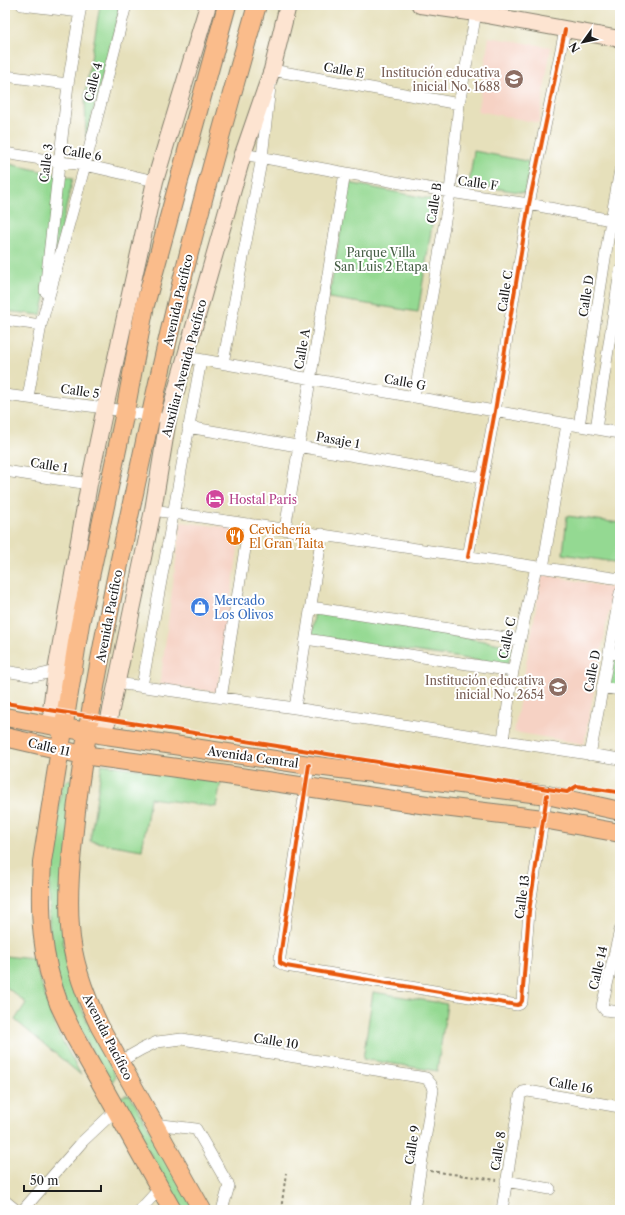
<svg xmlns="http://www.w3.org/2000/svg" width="625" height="1215" viewBox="0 0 625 1215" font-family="'Libre Caslon Text',serif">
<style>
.built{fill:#f6d2c4}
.green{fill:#94d992;stroke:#587a57}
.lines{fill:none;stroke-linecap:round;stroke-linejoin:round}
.street-casing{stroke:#817e6c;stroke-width:12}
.secondary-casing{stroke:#817e6c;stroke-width:18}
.primary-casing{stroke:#817e6c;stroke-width:20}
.path{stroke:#817e6c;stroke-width:2;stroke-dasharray:3 3;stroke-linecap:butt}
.street{stroke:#fff;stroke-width:11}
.secondary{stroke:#fde4d1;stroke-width:16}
.primary{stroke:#fabc8b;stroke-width:18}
.cycleway-casing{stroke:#fff;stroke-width:6}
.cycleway{stroke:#e8590c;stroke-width:4}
.labels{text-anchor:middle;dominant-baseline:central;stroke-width:4;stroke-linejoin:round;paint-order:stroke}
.street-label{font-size:12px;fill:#1c1c1c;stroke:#fff}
.education-label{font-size:12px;fill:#785e54;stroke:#fff;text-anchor:end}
.park-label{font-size:12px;fill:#465e45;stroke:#fff}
.hotel-label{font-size:12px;fill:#b23c85;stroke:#fff;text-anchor:start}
.food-label{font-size:12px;fill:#c56008;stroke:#fff;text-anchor:start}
.shop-label{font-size:12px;fill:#366cbe;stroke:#fff;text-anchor:start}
</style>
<rect width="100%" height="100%" fill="#fff"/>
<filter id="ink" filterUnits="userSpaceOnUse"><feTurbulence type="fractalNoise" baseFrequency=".025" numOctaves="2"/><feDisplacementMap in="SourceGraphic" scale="8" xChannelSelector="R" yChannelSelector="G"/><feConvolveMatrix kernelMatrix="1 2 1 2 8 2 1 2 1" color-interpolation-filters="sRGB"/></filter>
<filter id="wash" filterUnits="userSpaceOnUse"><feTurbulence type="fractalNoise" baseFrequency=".012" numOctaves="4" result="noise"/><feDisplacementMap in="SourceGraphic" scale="16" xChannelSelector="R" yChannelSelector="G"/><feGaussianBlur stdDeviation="0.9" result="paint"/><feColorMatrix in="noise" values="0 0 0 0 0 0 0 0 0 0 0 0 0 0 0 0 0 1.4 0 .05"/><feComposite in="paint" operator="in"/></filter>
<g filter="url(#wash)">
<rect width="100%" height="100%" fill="#e6e0bb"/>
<path class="built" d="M 489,37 L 551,47 L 539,123 L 478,111 Z
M 181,522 L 241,529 L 217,692 L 160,684 Z
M 542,574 L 613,588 L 584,744 L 514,732 Z"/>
<path class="green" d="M 100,5 L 121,5 L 86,139 L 85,95 Z
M 474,151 L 531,162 L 525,193 L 469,184 Z
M 5,163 L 73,178 L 41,315 L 5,311 Z
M 349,183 L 436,200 L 418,312 L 329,298 Z
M 567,516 L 620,523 L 619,563 L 563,554 Z
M 315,611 L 512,646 L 508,665 L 311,636 Z
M 612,656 L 620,658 L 620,687 L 606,685 Z
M 102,764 L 221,781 L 216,807 L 150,798 L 142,850 L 90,841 Z
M 68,780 L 72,781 L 63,941 C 68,973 78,1002 92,1032 C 99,1047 110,1060 115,1076 L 113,1081 L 108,1082 L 60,990 L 49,924 L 50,865 L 62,786 Z
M 5,956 L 33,959 L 56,1029 L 81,1075 L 15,1020 L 26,1003 L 5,986 Z
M 373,992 L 447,1004 L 437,1071 L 363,1059 Z
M 125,1095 L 130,1095 L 195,1210 L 182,1210 L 120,1101 L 121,1097 Z"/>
</g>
<g filter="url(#ink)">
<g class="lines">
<g class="street-casing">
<path id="street" d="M 22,5 L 80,12
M 5,76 L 68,84
M 5,153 L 59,162 L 85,165 L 155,181
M 243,154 L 450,192 L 529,204 L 611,220 L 620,223
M 45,291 L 68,84 L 81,5
M 5,320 L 41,325 L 42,318
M 186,357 L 620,433
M 223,363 L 262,157 L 272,70 L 459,104
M 5,395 L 105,408 L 157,417
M 28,397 L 41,325 L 85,165 L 126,5
M 414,397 L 450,192 L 459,104 L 476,13
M 579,426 L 611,220 L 620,170
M 188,427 L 482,478
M 596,429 L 620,271
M 5,471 L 89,484
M 153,510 L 620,579
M 285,529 L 345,173
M 468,557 L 495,411 L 529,204 L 565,30
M 543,568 L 567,424
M 311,607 L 520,640
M 306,639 L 513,671
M 609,653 L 620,654
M 5,671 L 35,676 L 56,671
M 116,683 L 295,708 L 620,759
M 142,686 L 201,360
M 602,687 L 620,690
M 221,698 L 249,524
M 295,708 L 322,534
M 503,740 L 513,671 L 536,567
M 590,755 L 620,593
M 309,765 L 280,957 L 280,963 L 286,966 L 517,1005 L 520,1004 L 522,1001 L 529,911 L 547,795
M 620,930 L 602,1006 L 605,1010 L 620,1012
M 119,1062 L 142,1049 L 157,1042 L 182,1039 L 426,1078 L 431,1084 L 433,1090 L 414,1210
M 154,1124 L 196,1129 L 229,1186 L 222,1210
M 506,1181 L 550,1189
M 5,1201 L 16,1210
M 23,1210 L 83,1141 L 116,1110
M 140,1210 L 160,1188
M 502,1210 L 520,1096 L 523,1092 L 528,1091 L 620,1107"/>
</g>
<g class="secondary-casing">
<path id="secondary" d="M 420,5 L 476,13 L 620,39
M 54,727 L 51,710 L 56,671 L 89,484 L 105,408 L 155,181 L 208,5
M 99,734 L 109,719 L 153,510 L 168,419 L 243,154 L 272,70 L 288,5"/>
</g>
<g class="primary-casing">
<path id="primary" d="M 5,717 L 99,734 L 309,765 L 547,795 L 620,811
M 5,737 L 83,755 L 220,774 L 427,805 L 543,819 L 620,833
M 172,1210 L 74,1035 C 69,1025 64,1015 59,1004 C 41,957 39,912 42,862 L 80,624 L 125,412 L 145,305 L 227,5
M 202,1210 L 100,1027 C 85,996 72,962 70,927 C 67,888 72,850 76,811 C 85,736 99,662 114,588 C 138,475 161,361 190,249 C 211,167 234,86 257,5"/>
</g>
<path class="path" d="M 430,1171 L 497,1180
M 281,1210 L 286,1173"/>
<use href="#street" class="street"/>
<use href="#secondary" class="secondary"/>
<use href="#primary" class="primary"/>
<g class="cycleway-casing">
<path id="cycleway" d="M 468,557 L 495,411 L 529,204 L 565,30
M 5,703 L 567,792 L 577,786 L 617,792 L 620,799
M 309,765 L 280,957 L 280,963 L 286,966 L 517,1005 L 520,1004 L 522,1001 L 529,911 L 547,795"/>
</g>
<use href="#cycleway" class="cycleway"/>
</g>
</g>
<defs>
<g id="school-disc" transform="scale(1)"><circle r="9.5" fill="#8d6e63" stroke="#fff"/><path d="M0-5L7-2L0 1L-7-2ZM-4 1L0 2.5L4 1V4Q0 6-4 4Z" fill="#fff"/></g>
<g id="hotel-disc" transform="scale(1)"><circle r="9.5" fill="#d1479c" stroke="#fff"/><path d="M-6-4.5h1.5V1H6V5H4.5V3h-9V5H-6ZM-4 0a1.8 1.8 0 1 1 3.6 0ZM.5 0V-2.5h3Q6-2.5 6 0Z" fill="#fff"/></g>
<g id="restaurant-disc" transform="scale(1)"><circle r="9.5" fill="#e8710a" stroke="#fff"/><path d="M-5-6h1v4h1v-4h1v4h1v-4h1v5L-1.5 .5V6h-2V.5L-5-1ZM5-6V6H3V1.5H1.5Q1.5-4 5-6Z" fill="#fff"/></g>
<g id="shop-disc" transform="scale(1)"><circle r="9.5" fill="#3f7fe0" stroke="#fff"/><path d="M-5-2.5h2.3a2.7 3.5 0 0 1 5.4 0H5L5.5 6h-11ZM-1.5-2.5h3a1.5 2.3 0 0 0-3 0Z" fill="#fff"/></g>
</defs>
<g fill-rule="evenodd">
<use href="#school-disc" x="514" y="79"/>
<use href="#hotel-disc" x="215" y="499"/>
<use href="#restaurant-disc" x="235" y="536"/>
<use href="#shop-disc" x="200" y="607"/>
<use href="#school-disc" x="558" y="687"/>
</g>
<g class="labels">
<g class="street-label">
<text transform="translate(344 70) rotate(10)">Calle E</text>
<text transform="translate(93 82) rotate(-76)">Calle 4</text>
<text transform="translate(82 153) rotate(9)">Calle 6</text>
<text transform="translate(46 163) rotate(-83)">Calle 3</text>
<text transform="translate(478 183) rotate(8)">Calle F</text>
<text transform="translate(434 203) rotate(-81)">Calle B</text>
<text transform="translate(505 291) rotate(-81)">Calle C</text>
<text transform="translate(586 296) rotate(-81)">Calle D</text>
<text transform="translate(178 300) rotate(-77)">Avenida Pacífico</text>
<text transform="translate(302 349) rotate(-80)">Calle A</text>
<text transform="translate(184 368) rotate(-75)">Auxiliar Avenida Pacífico</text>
<text transform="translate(405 382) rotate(10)">Calle G</text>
<text transform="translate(80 391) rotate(8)">Calle 5</text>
<text transform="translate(338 440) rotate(10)">Pasaje 1</text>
<text transform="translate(49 465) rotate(9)">Calle 1</text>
<text transform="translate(109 616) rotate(-79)">Avenida Pacífico</text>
<text transform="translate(507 638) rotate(-78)">Calle C</text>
<text transform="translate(592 671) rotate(-79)">Calle D</text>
<text transform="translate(49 747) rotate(13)">Calle 11</text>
<text transform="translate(253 757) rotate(8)">Avenida Central</text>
<text transform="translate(522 897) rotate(-82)">Calle 13</text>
<text transform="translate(598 968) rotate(-77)">Calle 14</text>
<text transform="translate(108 1037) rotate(63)">Avenida Pacífico</text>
<text transform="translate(276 1041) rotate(9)">Calle 10</text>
<text transform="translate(571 1085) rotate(10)">Calle 16</text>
<text transform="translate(412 1145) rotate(-81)">Calle 9</text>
<text transform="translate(498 1151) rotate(-81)">Calle 8</text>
</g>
<g class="education-label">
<text x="500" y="72">Institución educativa<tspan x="500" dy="14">inicial No. 1688</tspan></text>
<text x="544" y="680">Institución educativa<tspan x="544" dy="14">inicial No. 2654</tspan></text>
</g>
<g class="park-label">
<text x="381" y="252">Parque Villa<tspan x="381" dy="14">San Luis 2 Etapa</tspan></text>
</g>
<g class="hotel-label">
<text x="229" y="499">Hostal Paris</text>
</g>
<g class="food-label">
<text x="249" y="529">Cevichería<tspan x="249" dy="14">El Gran Taita</tspan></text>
</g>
<g class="shop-label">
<text x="214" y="600">Mercado<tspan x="214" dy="14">Los Olivos</tspan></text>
</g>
</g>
<rect width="625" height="1215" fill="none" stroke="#fff" stroke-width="20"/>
<g transform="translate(583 42) rotate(237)" stroke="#ffffff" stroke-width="3" paint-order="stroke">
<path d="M0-3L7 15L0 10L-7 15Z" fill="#1c1c1c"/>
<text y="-6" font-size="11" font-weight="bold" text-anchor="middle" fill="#1c1c1c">N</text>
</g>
<path d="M24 1185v6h77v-6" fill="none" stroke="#1c1c1c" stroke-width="2"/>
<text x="30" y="1185" font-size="12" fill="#1c1c1c" stroke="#ffffff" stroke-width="3" paint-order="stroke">50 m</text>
</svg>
